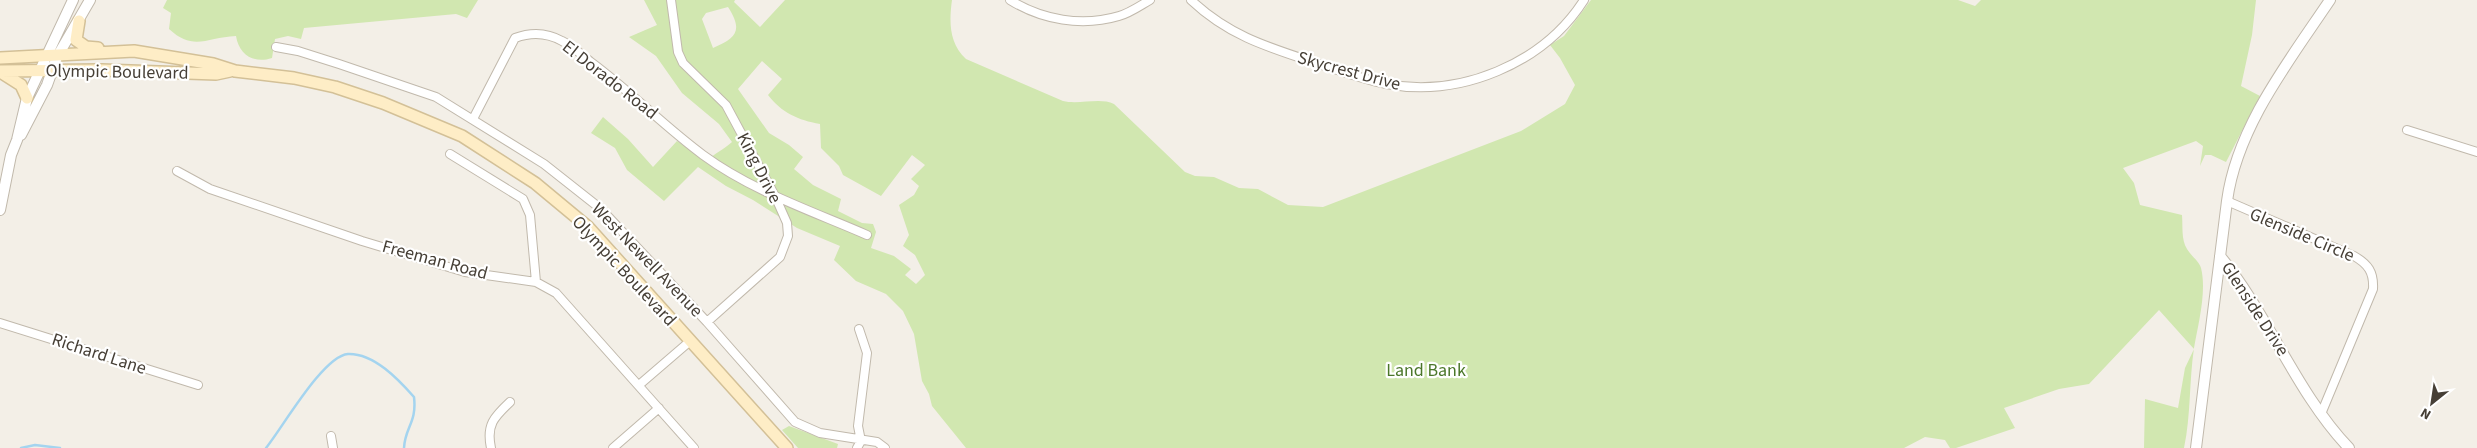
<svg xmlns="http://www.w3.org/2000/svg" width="2477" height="448" viewBox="0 0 2477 448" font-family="'Source Sans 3',sans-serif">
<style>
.green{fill:#d1e7b0;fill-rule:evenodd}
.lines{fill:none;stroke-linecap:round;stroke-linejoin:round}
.stream{stroke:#a4d4ef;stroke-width:2.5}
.minor-casing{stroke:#c1b9ac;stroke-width:10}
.tertiary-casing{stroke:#c1b9ac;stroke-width:12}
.secondary-casing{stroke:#d3c097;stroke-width:14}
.minor{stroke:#fff;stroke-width:8}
.tertiary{stroke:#fff;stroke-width:10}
.secondary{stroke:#feedc6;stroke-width:11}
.labels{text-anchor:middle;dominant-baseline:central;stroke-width:4.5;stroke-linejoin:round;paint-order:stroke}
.street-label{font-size:18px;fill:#463f36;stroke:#fff}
.park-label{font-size:18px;fill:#4b772a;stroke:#fff}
</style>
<rect width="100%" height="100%" fill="#f3efe7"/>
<path class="green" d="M 167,0 L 478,0 L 467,18 L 456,14 L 304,28 L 301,39 L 288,36 L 275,39 L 272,58 C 254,64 239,55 236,36 C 207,37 194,52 169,29 L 171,13 L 163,8 Z
M 644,0 L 735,0 L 734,2 L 760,27 L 785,0 L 952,0 C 949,22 949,43 966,59 L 1063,101 C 1079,105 1100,97 1114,104 L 1185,172 L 1195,176 L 1214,177 L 1239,188 L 1258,189 L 1288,205 L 1323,207 L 1521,131 L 1565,104 L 1575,85 L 1560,58 L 1550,45 L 1564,36 L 1591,0 L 1958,0 L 1975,6 L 1981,0 L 2256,0 L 2252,35 L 2241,86 L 2260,96 L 2226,162 L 2211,155 L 2205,155 L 2200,166 L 2203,146 L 2196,141 L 2123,168 L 2134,183 L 2140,205 L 2182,215 C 2183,227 2181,239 2187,249 C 2191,256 2199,261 2201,268 C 2207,291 2198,325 2194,348 C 2189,381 2191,415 2184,448 L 2144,448 L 2145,399 L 2178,408 L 2185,368 L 2194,349 L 2159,310 L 2089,384 L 2059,389 L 2004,408 L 2015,428 L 1956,448 L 1950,448 L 1945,440 L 1925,437 L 1904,448 L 966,448 L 932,406 L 929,394 L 922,381 L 914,334 L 903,311 L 886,294 L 856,281 L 834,260 L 840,246 L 797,228 L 753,200 L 726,186 L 698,167 L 664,201 L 627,170 L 615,148 L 591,133 L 603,117 L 628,139 L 653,167 L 677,141 L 707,161 C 715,153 723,150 732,142 L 719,124 L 682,93 L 656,56 L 629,37 L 657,25 ZM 728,7 C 743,30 737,38 713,48 L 702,19 L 706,13 ZM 762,61 L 782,79 L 768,95 C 782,113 798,120 820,124 L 821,148 L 839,166 L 843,175 L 881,196 L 912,155 L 925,165 L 911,179 L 919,186 L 914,195 L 899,205 L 909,235 L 903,246 L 915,255 L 925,275 L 916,284 L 905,275 L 911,269 L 894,256 L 871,248 L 876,232 L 873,224 L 862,223 L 838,211 L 841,199 L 813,185 L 794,169 L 803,157 L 789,145 L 769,133 L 738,89 Z
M 789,426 L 838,444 L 837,448 L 798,448 L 782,430 Z"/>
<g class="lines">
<path class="stream" d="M 21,448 L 35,445 L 60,448
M 266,448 C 283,427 323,356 348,354 C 374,353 399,380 414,397 C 417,423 405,427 404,448"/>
<g class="minor-casing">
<path id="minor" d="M 671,0 L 678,52 L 683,63 L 726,105 L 775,196 L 787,223 L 788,236 L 780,257 L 707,322
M 1010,0 C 1042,20 1082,27 1119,16 C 1130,13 1141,5 1150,0
M 1191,0 C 1227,34 1264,46 1310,61 C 1335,69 1361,79 1386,84 C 1460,98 1543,64 1584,0
M 276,47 L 298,51 L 339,64 L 436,97 L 544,164 L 601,209 L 707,322 L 795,422 L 820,433 L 877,442 L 885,448
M 473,119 L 515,38 C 531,32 546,32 562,41 C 573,46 583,56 592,63 C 631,92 665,127 703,155 C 752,191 812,211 867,235
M 2407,130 L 2477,152
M 450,154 L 523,199 L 530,215 L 536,282
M 177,171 L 210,189 L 362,241 L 465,272 L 536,282 L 556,293 L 694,448
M 2227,201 L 2354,256 C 2368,264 2374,272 2373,289 L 2321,414
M 0,323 L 198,385
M 639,385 L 689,342
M 331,436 L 333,448
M 491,448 C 486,425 494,417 510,402
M 613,448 L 659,408
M 857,448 L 861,441 L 858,426 L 867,353 L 859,329"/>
</g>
<g class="tertiary-casing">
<path id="tertiary" d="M 21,135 L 47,85 L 57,57 L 90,0
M 0,210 L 11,155 L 17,140 L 27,98 L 73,0
M 2220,256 C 2268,314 2297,394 2349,448
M 2196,448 L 2227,201 C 2237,127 2289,61 2330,0"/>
</g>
<g class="secondary-casing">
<path id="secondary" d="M 79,21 L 76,40 L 86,47 L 98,48
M 0,58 L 134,51 L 213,64 L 235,71 L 294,78 L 335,87 L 383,103 L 462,136 L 535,183 L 588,227 L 787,448
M 0,71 L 102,70 L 216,74 L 230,71
M 2,73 L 21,85 L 27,98"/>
</g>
<use href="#minor" class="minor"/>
<use href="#tertiary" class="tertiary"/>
<use href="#secondary" class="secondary"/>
</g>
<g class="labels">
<g class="street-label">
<text transform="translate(1349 71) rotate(15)">Skycrest Drive</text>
<text transform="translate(117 72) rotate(1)">Olympic Boulevard</text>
<text transform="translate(610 80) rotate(38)">El Dorado Road</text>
<text transform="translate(759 168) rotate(63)">King Drive</text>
<text transform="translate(2302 235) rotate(23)">Glenside Circle</text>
<text transform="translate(435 260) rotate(15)">Freeman Road</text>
<text transform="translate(647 260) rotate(46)">West Newell Avenue</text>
<text transform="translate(624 271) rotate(47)">Olympic Boulevard</text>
<text transform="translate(2255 309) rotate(57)">Glenside Drive</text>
<text transform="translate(99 354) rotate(18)">Richard Lane</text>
</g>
<g class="park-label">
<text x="1426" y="370">Land Bank</text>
</g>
</g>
<g transform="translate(2432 403) rotate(210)" stroke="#ffffff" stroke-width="4" paint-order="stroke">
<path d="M0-4L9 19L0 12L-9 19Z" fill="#463f36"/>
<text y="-8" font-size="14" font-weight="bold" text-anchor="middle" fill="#463f36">N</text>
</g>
</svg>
